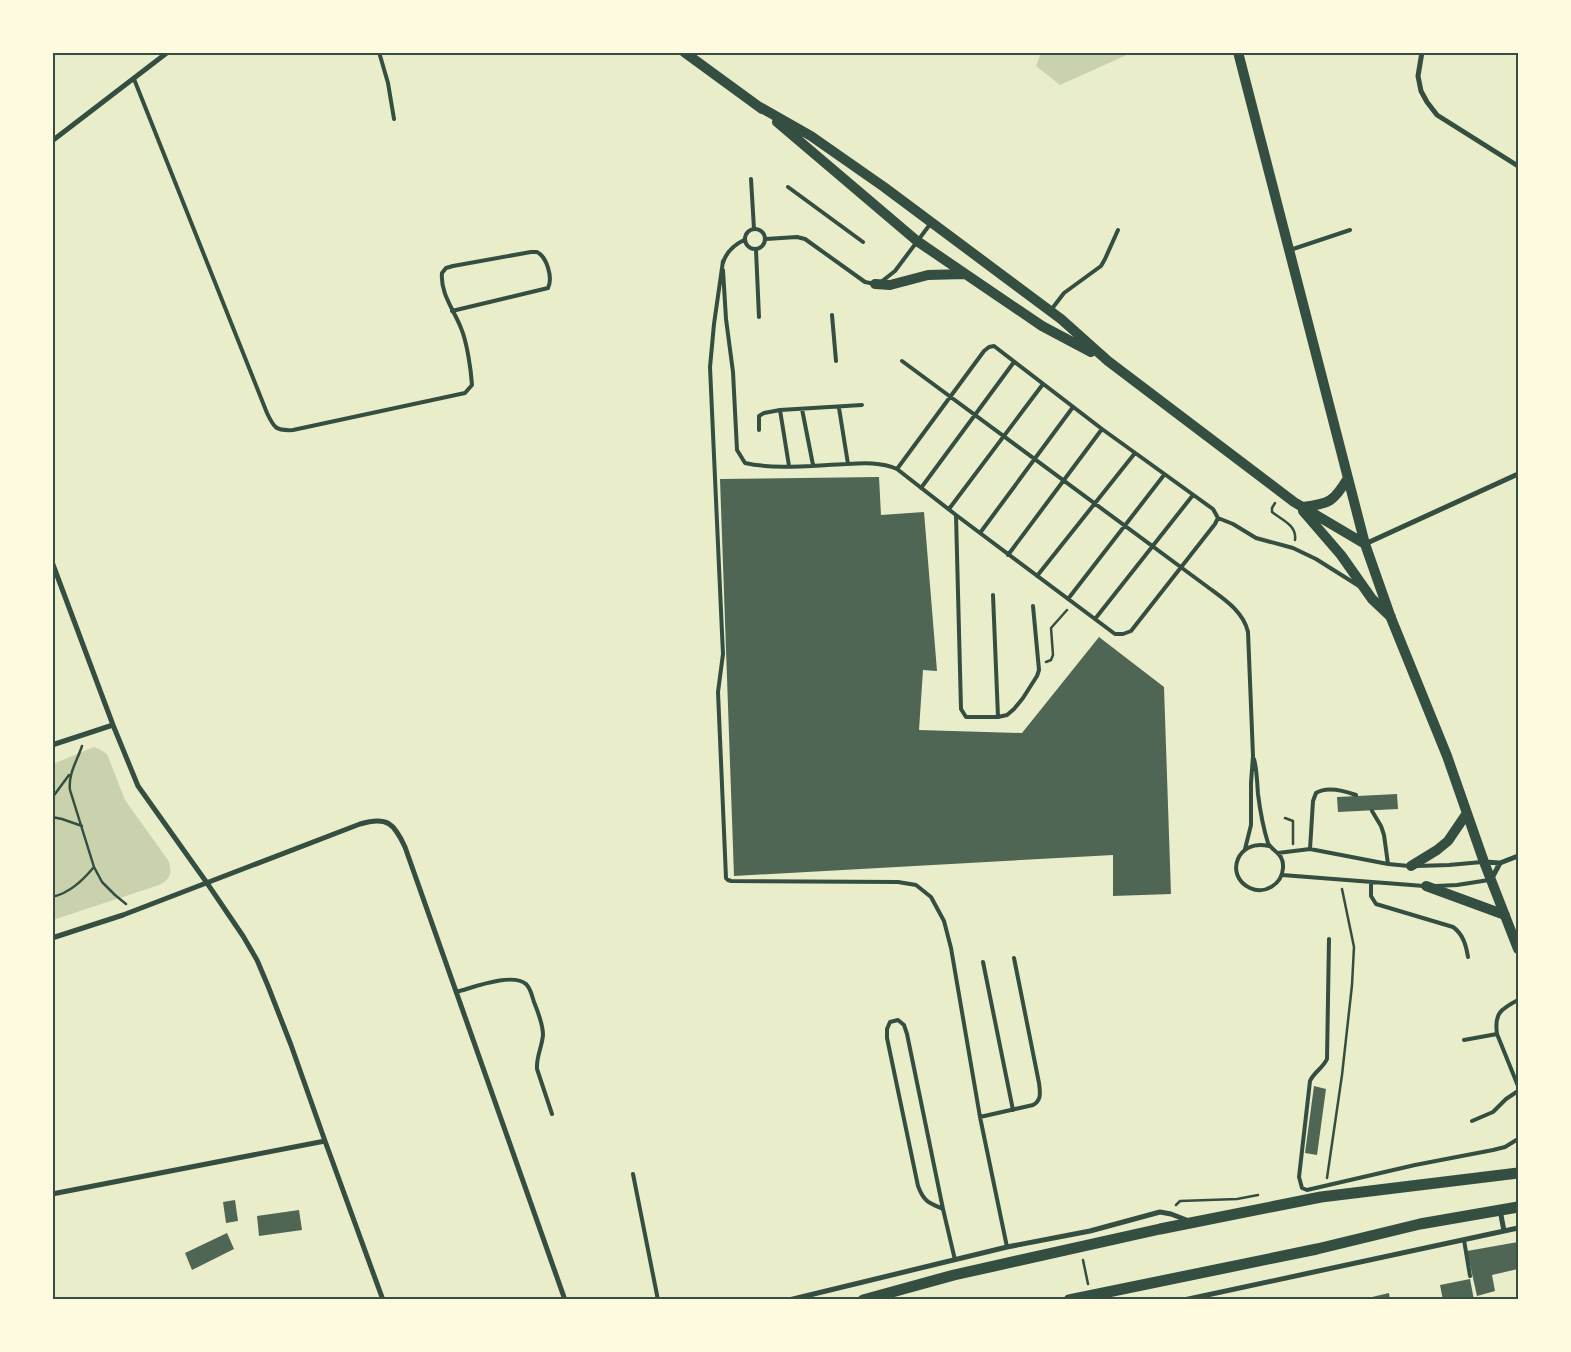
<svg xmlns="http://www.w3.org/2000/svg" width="1571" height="1352" viewBox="0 0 1571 1352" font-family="Helvetica,sans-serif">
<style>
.green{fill:#cad2ad}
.building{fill:#4f6655}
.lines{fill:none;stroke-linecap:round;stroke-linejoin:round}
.path{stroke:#344e41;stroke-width:2.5}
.service{stroke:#344e41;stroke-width:4}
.minor{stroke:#344e41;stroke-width:5}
.secondary{stroke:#344e41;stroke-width:10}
.primary{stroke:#344e41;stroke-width:11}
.neatline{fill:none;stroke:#344e41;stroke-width:2}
</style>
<rect width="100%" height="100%" fill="#e9edc9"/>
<path class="green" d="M 1041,53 L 1042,52 L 1131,53 L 1060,85 L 1036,66 Z
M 94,747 L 101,750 L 107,754 L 125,800 L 168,860 C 173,872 171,879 159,885 L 53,920 L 53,764 Z"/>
<path class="building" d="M 879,477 L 881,515 L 924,512 L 937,671 L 923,670 L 919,730 L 1022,733 L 1099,637 L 1164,687 L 1171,894 L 1113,896 L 1113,855 L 734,876 L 720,479 Z
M 1397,794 L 1398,809 L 1338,812 L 1337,797 Z
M 1314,1086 L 1326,1089 L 1317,1155 L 1305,1153 Z
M 235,1200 L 238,1221 L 226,1223 L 223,1202 Z
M 299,1210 L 302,1230 L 259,1236 L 257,1216 Z
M 227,1233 L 234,1249 L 192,1270 L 185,1253 Z
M 1518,1242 L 1518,1269 L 1492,1275 L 1495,1291 L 1477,1296 L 1467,1251 Z
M 1470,1279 L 1474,1300 L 1443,1300 L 1440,1285 Z
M 1389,1293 L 1390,1300 L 1372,1300 L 1372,1297 Z"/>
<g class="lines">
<path class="path" d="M 1275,503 L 1272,508 L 1272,512 C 1282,520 1297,525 1295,540
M 1046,662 L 1051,660 L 1053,655 L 1051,628 L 1067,610
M 82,746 C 77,761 68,774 70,790 L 94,867 L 102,882 L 115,895 L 126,904
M 52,798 L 69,775
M 52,817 L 62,819 L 82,826
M 1285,818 L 1293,821 L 1293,844
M 52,897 C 70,893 83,880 94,867
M 1327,1178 L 1342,1075 L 1352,985 L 1354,947 L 1342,889
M 1176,1205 L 1180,1201 L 1237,1199 L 1258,1195
M 1083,1260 L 1088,1284"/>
<path class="service" d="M 379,52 L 388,83 L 394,119
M 134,79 L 267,413 C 274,428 276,431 293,430 L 465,393 L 472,385 C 471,370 467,342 461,328 C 454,310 440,293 442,273 L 446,268 L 453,266 L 531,252 L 537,252 C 547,257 553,278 548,288 L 452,311
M 751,179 L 754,229
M 788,187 L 863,242
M745 239a10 10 0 1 1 20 0a10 10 0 1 1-20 0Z
M 766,239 L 797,237 L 805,239 L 865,282 L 875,284
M 756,250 L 759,317
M 1290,250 L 1350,230
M 723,261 L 714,324 L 710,367 L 722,633 L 723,654 L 718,692 L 726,878 L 728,880 L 731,881 L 898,882 L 916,885 L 931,897 L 944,921 L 951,948 L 980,1117
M 723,263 C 726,252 734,245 744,240
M 723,270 L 726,319 L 733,372 L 737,450 L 745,463 C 775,470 816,465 847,464 C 864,463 881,462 897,469 L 956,515 L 961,709 L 966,717 L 998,717 L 1007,715 L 1014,709 L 1023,698 L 1037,676 L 1039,670 L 1033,606
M 881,282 L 895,271 L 931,223
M 1051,310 L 1064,293 L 1101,266 L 1105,259 L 1118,230
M 832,315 L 836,361
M 902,361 L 1205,585 C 1222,598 1243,610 1248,632 L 1253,756 L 1251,783 L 1251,825 L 1245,849
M 839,408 L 848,464
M 802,409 L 813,465
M 759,430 L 759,416 L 764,413 L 780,410
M 789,466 L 780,410 L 862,405
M 897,469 L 984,351 L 989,347 L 994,346 L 1102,429 L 1213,509 L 1218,518 L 1215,524 L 1131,631 L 1123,634 L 1115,634 L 956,515
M 921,488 L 1014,362
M 949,509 L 1043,384
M 1218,518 L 1233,524 L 1256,538 L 1293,548 L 1316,559 L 1359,586
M 980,533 L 1073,407
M 1008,555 L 1102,429
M 1037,576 L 1135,453
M 993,595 L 998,717
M 1068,599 L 1164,475
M 1095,619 L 1193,495
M 1254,759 C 1257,770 1257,782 1258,794 C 1260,810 1263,827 1268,843 C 1272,852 1284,852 1283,868 C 1282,884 1265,895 1250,888 C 1224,876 1237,838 1269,846
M 1372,811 L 1381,826 L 1384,835 L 1388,864
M 1310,849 L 1313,801 L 1316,793 C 1327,786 1345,791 1356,795
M 1278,853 L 1310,849 L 1388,864 L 1409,866
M 1416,866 L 1449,865 L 1482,862
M 1282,875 L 1424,886
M 1371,882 L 1371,896 L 1376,904 L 1453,927 C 1463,934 1466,945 1468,957
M 1436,886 L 1457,885 L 1489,880
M 1329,939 L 1327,1059 C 1323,1068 1314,1072 1310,1081 L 1299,1177 L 1302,1188 L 1307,1190 L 1415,1165 L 1493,1150 L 1505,1147 L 1518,1139
M 983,962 L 1013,1110
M 456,992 C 472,988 512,972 526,984 C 531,989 532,996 534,1002 C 538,1012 543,1024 543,1035 C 542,1047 536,1057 537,1069 L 552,1114
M 1518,1000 C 1501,1009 1494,1013 1497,1034 L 1518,1086
M 1464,1040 L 1497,1034
M 1472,1121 L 1493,1112 L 1506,1099 L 1518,1091
M 633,1174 L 658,1300
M 943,1209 L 907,1034 L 904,1025 L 898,1020 L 890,1022 L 887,1029 L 887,1038 L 918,1186 C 924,1202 929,1203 943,1209 L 955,1260
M 1464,1240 L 1470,1276
M 1007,1247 L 980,1117 L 1033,1105 C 1042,1100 1040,1092 1039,1083 L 1014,958"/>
<path class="minor" d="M 1422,52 L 1418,76 L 1421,91 L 1427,102 L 1437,115 L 1518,166
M 52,141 L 168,52
M 1365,544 L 1518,474
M 52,562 L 113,725 L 138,786 L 207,883 L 243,936 L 257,960 L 268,986 L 291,1045 L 325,1141 L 383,1300
M 52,745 L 113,725
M 1484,862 L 1500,863 L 1518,856
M 1492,878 L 1500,863
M 52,938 L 123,915 L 360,824 C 387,816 394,823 405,847 L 565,1300
M 52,1194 L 325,1141
M 1500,1210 L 1504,1231
M 789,1300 L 1007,1247 L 1090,1231 L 1160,1212 L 1171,1214 L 1189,1221
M 1184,1300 L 1518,1228"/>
<path class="secondary" d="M 684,52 L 762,109
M 1238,52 L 1365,544 L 1391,618 L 1447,756 L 1484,862 L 1518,949
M 758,106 L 811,136 L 884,187 L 1061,319 L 1108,361 L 1294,502 L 1365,544
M 777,122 L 917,241 L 1042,326 L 1091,352
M 875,284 L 890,285 L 928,275 L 965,274
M 1303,507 C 1330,504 1334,501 1348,478
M 1303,511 L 1341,555 L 1372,599 L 1391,617
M 1411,866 L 1437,850 L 1448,841 L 1467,813
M 1426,886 L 1505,915"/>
<path class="primary" d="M 863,1300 L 954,1275 L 1160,1229 L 1321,1197 L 1518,1173
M 1069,1300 L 1317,1249 L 1420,1224 L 1518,1207"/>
</g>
<rect width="1571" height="1352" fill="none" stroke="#fefae0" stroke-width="108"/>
<rect x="54" y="54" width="1463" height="1244" class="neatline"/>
</svg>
